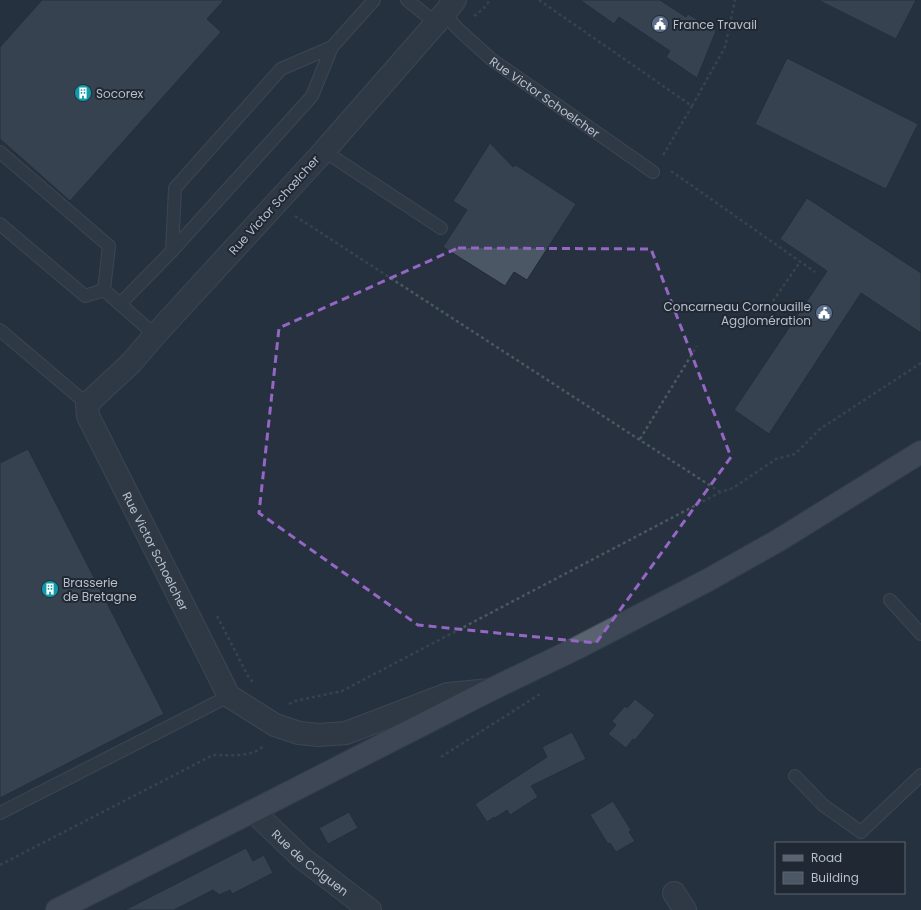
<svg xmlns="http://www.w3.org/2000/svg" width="921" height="910" viewBox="0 0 921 910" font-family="Poppins,sans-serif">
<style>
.building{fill:#4c5765;stroke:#222a36}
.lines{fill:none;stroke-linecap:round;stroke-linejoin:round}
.lane-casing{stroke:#565e6a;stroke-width:14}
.street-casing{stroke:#565e6a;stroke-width:24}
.primary-casing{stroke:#454c58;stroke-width:24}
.path{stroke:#475a5d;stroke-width:2.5;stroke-dasharray:3 3;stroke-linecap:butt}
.lane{stroke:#3b434f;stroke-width:12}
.street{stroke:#3b434f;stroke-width:22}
.primary{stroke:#59626f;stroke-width:22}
.marked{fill:none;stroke:#9367c3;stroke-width:3;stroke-dasharray:8 5;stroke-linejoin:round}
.labels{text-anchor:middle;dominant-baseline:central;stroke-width:4;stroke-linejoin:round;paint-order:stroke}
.poi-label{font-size:12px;fill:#b8bfca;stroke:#202834;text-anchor:start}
.street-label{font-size:12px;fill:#b8bfca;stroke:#202834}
</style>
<rect width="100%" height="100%" fill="#27313f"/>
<path class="building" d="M 42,0 L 224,0 L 207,19 L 221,32 L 70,201 L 0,139 L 0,47 Z
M 580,0 L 660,0 L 686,17 L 688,14 L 716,31 L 697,78 L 666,57 L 670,51 L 619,17 L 614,24 Z
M 818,0 L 916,0 L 896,39 Z
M 787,58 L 918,124 L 886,189 L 755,124 Z
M 490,143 L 513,167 L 516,165 L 576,204 L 527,280 L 514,272 L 505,286 L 443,247 L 467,210 L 453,201 Z
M 807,198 L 921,273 L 921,333 L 861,293 L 769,434 L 734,410 L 827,271 L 780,239 Z
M 28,449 L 164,714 L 0,798 L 0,463 Z
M 635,699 L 655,715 L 635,740 L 633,739 L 626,748 L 608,734 L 616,725 L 612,721 L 625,706 L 627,708 Z
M 572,732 L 586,759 L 531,786 L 538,797 L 510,815 L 507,810 L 495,818 L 494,817 L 487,822 L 475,804 L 547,757 L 542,747 Z
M 613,801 L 631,830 L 629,832 L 635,841 L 616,852 L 610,843 L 608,844 L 590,815 Z
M 349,812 L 358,828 L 328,844 L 319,828 Z
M 246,848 L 253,861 L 264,855 L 273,873 L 232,894 L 230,890 L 219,895 L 213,890 L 174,910 L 125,910 Z"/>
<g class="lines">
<g class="lane-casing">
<g id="lane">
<path d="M 407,0 L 436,23"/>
<path id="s1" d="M 444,14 L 458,29 L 491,59 L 653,172"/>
<path d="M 324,151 L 441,228"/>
<path d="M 0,152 L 109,246 L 104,290"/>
<path d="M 0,224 L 85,296 L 104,290"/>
<path d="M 172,251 L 175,188 L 281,69 L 332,47"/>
<path d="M 104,290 L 155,335"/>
<path d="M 120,304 L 172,251 L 312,96 L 332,47 L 374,0"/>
<path d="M 0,330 L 87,404"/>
<path d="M 890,600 L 921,634"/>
<path d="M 795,776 L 823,805 L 861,832 L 921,775"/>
<path d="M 0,813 L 229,696"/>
</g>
</g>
<g class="street-casing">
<g id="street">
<path id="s2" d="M 455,0 L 444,14 L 324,151 L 155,335 L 131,363 L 87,404 L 88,416 L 229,696 L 275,725 L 299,733 L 319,735 L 346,733 L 448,694 L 490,690"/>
<path id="s3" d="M 253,811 L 302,858 L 370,910"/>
<path d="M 674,893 L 685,910"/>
</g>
</g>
<g class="primary-casing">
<path id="primary" d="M 57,910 L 253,811 L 490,690 L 579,647 L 708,580 L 779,540 L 921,452"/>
</g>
<path class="path" d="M 539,0 L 692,106 L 662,157
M 474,16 L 483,9 L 490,0
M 692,106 L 725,47 L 735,0
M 671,171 L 815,272
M 295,216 L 720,492
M 766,311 L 800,262
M 640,439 L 697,346
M 217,616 L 249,678 L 253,682
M 289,704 L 295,701 L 342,691 L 721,492 L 733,488 L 776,459 L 795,454 L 820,429 L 921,363
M 441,757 L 540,694
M 0,865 L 213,755 C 228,755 254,758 264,745"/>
<use href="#lane" class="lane"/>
<use href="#street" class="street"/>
<use href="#primary" class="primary"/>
</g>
<path d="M0 0H921V910H0ZM 458,248 L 651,249 L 731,457 L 596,643 L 418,625 L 259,513 L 279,328 Z" fill="#27313f" fill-opacity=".55" fill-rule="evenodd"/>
<path class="marked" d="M 458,248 L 651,249 L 731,457 L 596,643 L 418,625 L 259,513 L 279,328 Z"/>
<defs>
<g id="civic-disc" transform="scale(0.9)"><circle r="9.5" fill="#5c6f8a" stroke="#202834"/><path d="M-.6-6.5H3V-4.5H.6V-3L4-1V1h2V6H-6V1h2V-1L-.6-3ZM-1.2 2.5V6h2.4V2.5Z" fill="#fff"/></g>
<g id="building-disc" transform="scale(0.9)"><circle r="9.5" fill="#0f9aa8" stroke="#202834"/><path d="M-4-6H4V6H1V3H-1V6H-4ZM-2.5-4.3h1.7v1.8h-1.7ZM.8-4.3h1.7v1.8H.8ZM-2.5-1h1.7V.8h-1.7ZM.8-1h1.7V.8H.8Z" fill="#fff"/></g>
</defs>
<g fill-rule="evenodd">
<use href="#civic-disc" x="660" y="24"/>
<use href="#building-disc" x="83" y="93"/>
<use href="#civic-disc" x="824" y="313"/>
<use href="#building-disc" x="50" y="589"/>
</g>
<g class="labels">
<g class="poi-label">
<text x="673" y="24">France Travail</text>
<text x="96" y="93">Socorex</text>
<text x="811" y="306" text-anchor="end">Concarneau Cornouaille<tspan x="811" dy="14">Agglomération</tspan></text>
<text x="63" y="582">Brasserie<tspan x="63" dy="14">de Bretagne</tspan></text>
</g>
<g class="street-label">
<text stroke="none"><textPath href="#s1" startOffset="131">Rue Victor Schoelcher</textPath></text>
<text transform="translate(274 205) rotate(-48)">Rue Victor Schœlcher</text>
<text stroke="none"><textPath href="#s2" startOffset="710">Rue Victor Schoelcher</textPath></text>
<text stroke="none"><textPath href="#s3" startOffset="77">Rue de Colguen</textPath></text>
</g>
</g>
<rect x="775" y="842" width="130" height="52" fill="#202834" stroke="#5d6470"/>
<rect x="783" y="855" width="20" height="6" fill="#59626f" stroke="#5d6470"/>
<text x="811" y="862" font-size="12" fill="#b8bfca">Road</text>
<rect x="783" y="872" width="20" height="12" fill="#4c5765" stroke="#5d6470"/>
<text x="811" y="882" font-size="12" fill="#b8bfca">Building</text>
</svg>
